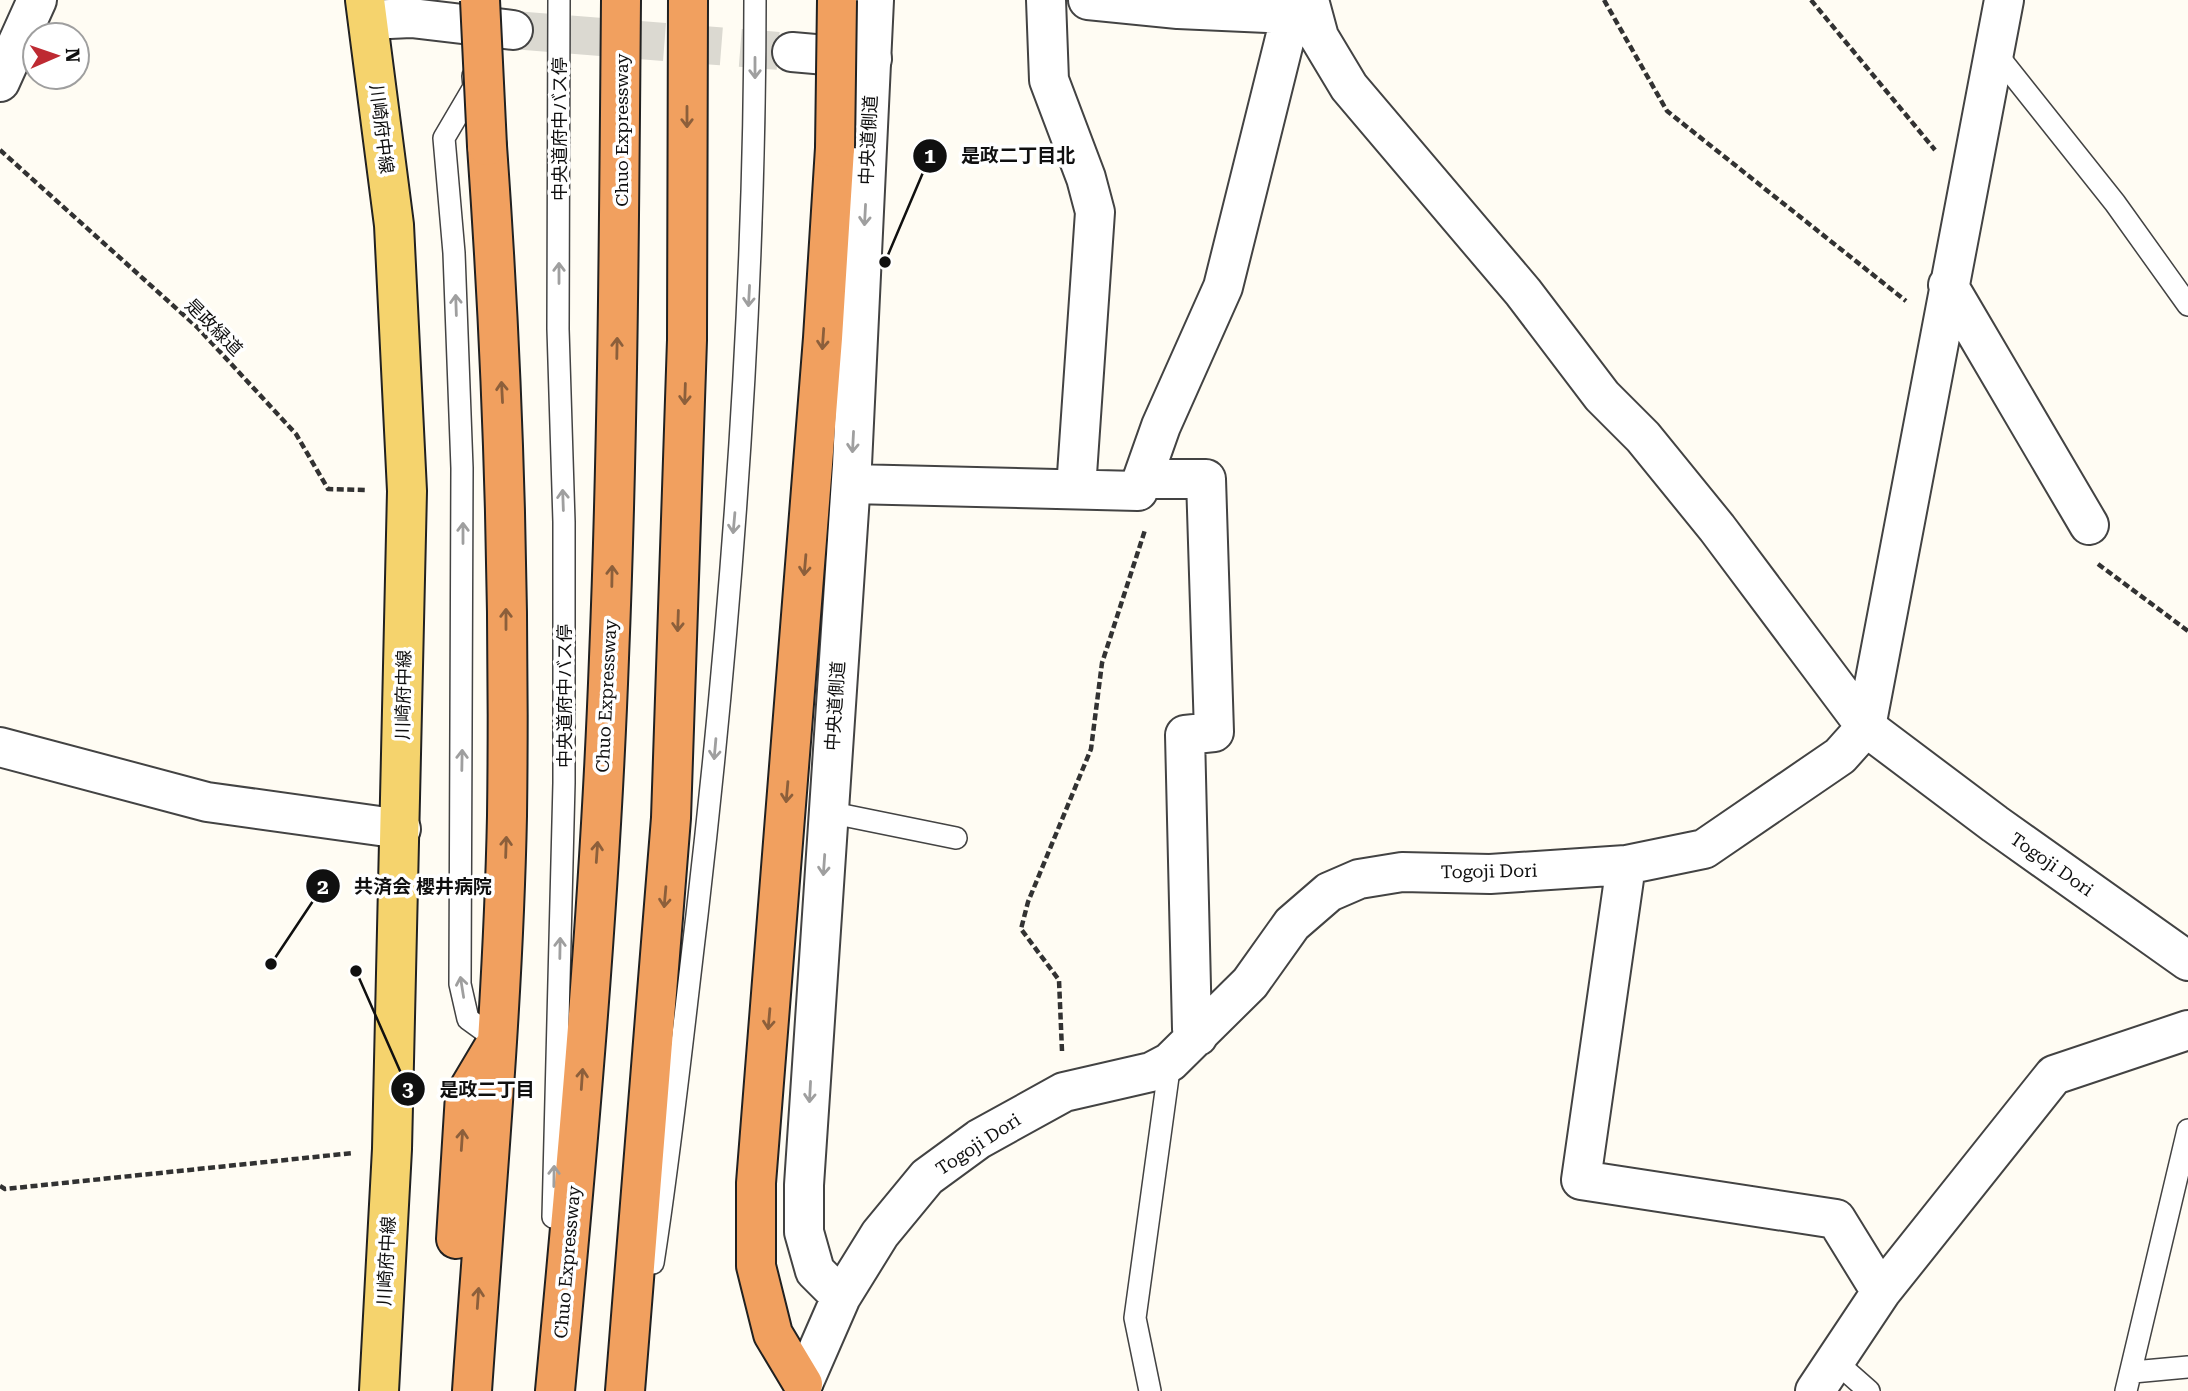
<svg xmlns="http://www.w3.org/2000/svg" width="2188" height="1391" viewBox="0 0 2188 1391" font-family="'Roboto Serif','Noto Sans JP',serif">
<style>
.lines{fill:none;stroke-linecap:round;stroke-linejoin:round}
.tertiary-tunnel{stroke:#dbd9d1;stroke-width:38;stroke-dasharray:38 19;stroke-linecap:butt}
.service-casing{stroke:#434343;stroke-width:24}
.minor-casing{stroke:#434343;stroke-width:42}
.tertiary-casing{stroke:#434343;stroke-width:42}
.primary-casing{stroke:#212121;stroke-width:42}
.motorway-casing{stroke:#212121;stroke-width:42}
.path{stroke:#323232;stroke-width:4.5;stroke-dasharray:7 3.5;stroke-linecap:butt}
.service{stroke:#fff;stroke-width:21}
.minor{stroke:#fff;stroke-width:38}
.tertiary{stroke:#fff;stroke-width:38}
.primary{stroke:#f5d36d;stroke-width:38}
.motorway{stroke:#f1a05f;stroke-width:38}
.motorway-bridge-casing{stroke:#212121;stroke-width:42;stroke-linecap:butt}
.motorway-bridge{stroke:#f1a05f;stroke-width:38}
.oneway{stroke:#9f9f9f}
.oneway2{stroke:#8c5f3b}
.labels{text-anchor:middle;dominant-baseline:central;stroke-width:7;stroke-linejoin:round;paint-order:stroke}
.street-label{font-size:18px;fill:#101010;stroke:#fff}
.leader{fill:none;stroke:#101010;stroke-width:2.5}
.callout-dot{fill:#101010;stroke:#fff;stroke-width:2.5}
.mark-label{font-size:21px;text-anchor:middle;font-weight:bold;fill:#fff}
.callout-label{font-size:19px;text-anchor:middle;font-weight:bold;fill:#101010;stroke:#fff;stroke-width:7;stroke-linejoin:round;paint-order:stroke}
</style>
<rect width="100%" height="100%" fill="#fffcf3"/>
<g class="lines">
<path class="tertiary-tunnel" d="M 513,30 L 792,52"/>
<g class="service-casing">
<path id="service" d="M 1994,51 L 2115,203 L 2188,305
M 473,76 L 474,87 L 444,138 L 454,253 L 462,468 L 460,984 L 468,1019 L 497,1040
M 828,812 L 956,838
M 553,1217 L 564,783 L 564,522 L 558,329 L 559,0
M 653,1263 C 671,1148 683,1031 697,915 C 732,612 755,306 755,0
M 1835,1361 L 1869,1391
M 2133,1372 L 2188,1367
M 1150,1391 L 1135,1318 L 1170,1062
M 2126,1391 L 2188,1130"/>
</g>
<g class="minor-casing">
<path id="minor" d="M 1046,0 L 1049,80 L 1086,178 L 1095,212 L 1076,489
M 1088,0 L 1178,9 L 1291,14 L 1310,12
M 1309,0 L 1319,37 L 1349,87 L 1523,292 L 1602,396 L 1643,437 L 1717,528 L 1866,727
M 0,82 L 37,0
M 1948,285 L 2089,525
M 1143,479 L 1206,479 L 1214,732 L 1185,735 L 1192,1029 L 1198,1036
M 851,484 L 1138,491 L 1161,426 L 1223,287 L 1291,14
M 1866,727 L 2004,0
M 0,747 L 207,802 L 401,829
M 1626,865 L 1581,1180 L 1836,1219 L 1881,1292
M 841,1297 L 815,1271 L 804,1232 L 804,1185 L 852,465 L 874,0
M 803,1384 L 841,1297 L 880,1234 L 927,1177 L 979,1139 L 1064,1092 L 1151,1072 L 1170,1062 L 1250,983 L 1292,924 L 1329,892 L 1359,879 L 1402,872 L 1490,874 L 1626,865 L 1704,849 L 1840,756 L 1866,727
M 1815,1391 L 1881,1292 L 2054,1075 L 2188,1030"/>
</g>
<g class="tertiary-casing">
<path id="tertiary" d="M 368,20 L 411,18 L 513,30
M 792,52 L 872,59
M 1866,727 L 1995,824 L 2188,961"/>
</g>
<g class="primary-casing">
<path id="primary" d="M 365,0 L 394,225 L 407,491 L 392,1149 L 379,1391"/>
</g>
<g class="motorway-casing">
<path id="motorway" d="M 456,1239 L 465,1095 L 493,1048
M 803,1384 L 773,1334 L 756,1266 L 756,1183 L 823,338 L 835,148
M 472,1391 C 485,1200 503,1008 507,816 C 510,592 503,369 487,146
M 555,1391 C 578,1147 600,902 609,658 C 618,439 619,219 621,0
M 625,1391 L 671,818 L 687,340 L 688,0"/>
</g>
<path class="path" d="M 1604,0 L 1667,111 L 1906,301
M 1811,0 L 1935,150
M 0,150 L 197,327 L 296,434 L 328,489 L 368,490
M 2098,564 L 2188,631
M 1062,1051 L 1059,980 L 1021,929 L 1028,902 L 1091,749 L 1102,663 L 1145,530
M 0,1186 L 5,1189 L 353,1153"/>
<use href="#service" class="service"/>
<use href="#minor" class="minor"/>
<use href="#tertiary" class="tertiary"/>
<use href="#primary" class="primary"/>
<use href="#motorway" class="motorway"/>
<g class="motorway-bridge-casing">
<path id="motorway-bridge" d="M 480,0 L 487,146
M 835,148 L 837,0"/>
</g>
<use href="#motorway-bridge" class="motorway-bridge"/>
</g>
<defs><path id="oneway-shaft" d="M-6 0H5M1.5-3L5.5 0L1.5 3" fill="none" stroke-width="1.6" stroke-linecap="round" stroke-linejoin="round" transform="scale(1.75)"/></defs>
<g class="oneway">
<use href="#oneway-shaft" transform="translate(755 68) rotate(90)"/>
<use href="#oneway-shaft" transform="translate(865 215) rotate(93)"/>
<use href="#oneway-shaft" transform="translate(559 273) rotate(-90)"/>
<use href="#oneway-shaft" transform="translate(749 296) rotate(93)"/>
<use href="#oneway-shaft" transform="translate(456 305) rotate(-92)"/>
<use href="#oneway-shaft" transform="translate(853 442) rotate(93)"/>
<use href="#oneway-shaft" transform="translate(563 500) rotate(-92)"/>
<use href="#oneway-shaft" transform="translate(734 523) rotate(95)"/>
<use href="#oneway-shaft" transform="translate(463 533) rotate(-90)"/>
<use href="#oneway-shaft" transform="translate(715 749) rotate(95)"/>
<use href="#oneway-shaft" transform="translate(462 760) rotate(-89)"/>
<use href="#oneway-shaft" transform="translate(824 865) rotate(94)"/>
<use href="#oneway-shaft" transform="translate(560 948) rotate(-89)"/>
<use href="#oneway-shaft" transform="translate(462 987) rotate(-99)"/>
<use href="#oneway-shaft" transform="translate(810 1092) rotate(93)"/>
<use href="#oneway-shaft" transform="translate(554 1176) rotate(-89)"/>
</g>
<g class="oneway2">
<use href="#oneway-shaft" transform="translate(687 117) rotate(90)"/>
<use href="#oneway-shaft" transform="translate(823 339) rotate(94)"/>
<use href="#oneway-shaft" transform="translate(617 348) rotate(-89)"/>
<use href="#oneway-shaft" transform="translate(502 392) rotate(-93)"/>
<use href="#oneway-shaft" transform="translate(685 394) rotate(92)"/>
<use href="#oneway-shaft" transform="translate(805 565) rotate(95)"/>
<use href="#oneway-shaft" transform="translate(612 576) rotate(-89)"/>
<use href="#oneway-shaft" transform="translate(506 619) rotate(-90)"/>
<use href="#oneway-shaft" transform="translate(678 621) rotate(92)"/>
<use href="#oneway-shaft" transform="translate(787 792) rotate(95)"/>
<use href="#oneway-shaft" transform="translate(506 847) rotate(-88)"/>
<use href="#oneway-shaft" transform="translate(597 852) rotate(-86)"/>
<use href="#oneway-shaft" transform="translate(665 897) rotate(95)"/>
<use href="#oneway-shaft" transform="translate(769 1019) rotate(95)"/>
<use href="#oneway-shaft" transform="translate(582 1079) rotate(-86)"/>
<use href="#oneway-shaft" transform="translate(462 1140) rotate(-86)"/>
<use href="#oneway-shaft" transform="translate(478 1298) rotate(-86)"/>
</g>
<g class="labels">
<g class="street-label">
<text transform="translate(382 129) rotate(83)">川崎府中線</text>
<text transform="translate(559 129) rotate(-90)">中央道府中バス停</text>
<text transform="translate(621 130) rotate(-90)">Chuo Expressway</text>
<text transform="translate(868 140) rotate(-87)">中央道側道</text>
<text transform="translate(214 327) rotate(45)">是政緑道</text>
<text transform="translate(403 695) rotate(-89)">川崎府中線</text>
<text transform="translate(564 696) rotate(-90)">中央道府中バス停</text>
<text transform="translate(606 696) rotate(-87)">Chuo Expressway</text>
<text transform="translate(835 706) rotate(-86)">中央道側道</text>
<text transform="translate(2052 864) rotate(35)">Togoji Dori</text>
<text transform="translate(1489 871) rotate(-1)">Togoji Dori</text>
<text transform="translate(978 1144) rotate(-33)">Togoji Dori</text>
<text transform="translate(386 1261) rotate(-87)">川崎府中線</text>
<text transform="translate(567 1262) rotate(-85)">Chuo Expressway</text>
</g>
</g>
<path class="leader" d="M885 262L930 156M271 964L323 886M356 971L408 1089"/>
<g class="callout-dot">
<circle cx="885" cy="262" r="7"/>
<circle cx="271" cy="964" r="7"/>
<circle cx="356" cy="971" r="7"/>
<circle cx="930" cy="156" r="18"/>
<circle cx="323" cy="886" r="18"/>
<circle cx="408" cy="1089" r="18"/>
</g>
<g class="mark-label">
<text x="930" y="163">1</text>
<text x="323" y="894">2</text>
<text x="408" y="1096">3</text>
</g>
<g class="callout-label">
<text x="1018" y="162">是政二丁目北</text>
<text x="423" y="893">共済会 櫻井病院</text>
<text x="487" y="1096">是政二丁目</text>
</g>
<g transform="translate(56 56) rotate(88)"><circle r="33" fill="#ffffff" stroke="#9f9f9f" stroke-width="2"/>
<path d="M0-5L12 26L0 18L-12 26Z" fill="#be2a32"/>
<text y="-10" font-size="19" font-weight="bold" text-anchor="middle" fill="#101010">N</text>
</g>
</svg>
